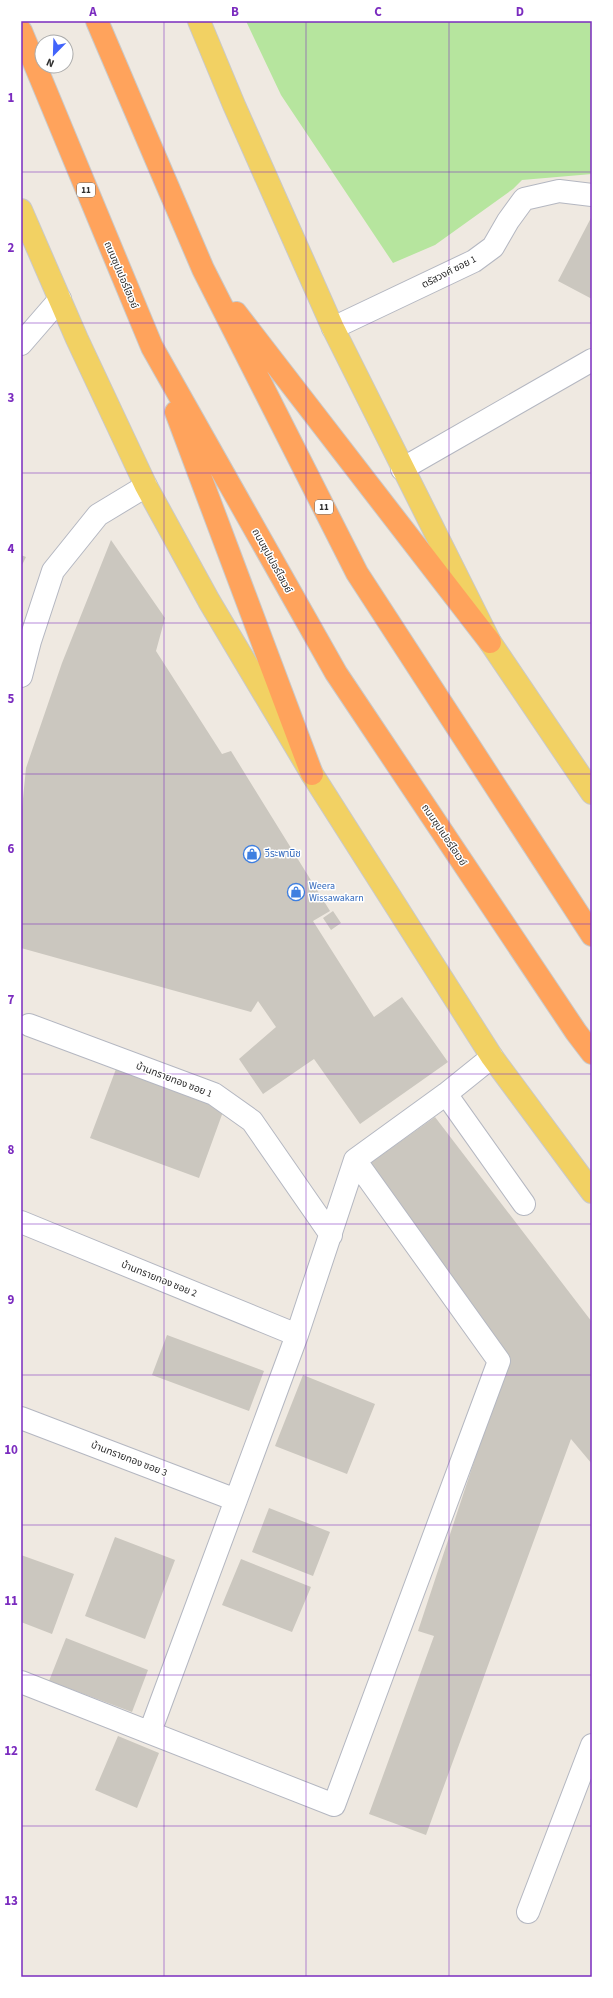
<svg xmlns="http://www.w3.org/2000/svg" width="613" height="1998" viewBox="0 0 613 1998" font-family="'Source Sans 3','Noto Sans Thai',sans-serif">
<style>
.green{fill:#b6e59e}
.building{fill:#cbc7bf}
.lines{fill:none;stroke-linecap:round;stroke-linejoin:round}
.minor-casing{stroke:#b4b7c1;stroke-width:24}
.major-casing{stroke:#c9c9c9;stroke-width:24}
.highway-casing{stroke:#c9c9c9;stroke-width:24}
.minor{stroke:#fff;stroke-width:22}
.major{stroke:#f2d163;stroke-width:22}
.highway{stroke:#ffa35c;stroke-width:22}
.grid{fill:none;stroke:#7b2cbf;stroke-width:1;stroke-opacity:0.55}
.labels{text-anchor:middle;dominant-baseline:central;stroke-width:3;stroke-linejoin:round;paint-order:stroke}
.shield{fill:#fff;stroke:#6d6d6d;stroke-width:1}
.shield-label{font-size:9px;font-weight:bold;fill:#2e2e2e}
.street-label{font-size:10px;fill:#2e2e2e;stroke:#fff}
.shop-label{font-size:10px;fill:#366cbe;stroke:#fff;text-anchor:start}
.neatline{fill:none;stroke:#7b2cbf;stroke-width:1.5}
.grid-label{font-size:13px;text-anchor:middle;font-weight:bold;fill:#7b2cbf}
</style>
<rect width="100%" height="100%" fill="#efe9e1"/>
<path class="green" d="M 246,21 L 592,21 L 592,174 L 522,180 L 513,189 L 435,245 L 393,263 L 281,95 Z"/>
<path class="building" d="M 592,216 L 592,299 L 558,281 Z
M 111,540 L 165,618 L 156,651 L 222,754 L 231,751 L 330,911 L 313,921 L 374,1017 L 402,997 L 448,1062 L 360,1124 L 314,1059 L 263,1094 L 239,1059 L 276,1027 L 258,1001 L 251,1012 L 21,948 L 21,819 L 26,768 L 62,663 Z
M 21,555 L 26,557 L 21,567 Z
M 333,911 L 341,923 L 331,930 L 323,918 Z
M 116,1069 L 224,1109 L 199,1178 L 90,1138 Z
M 435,1117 L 592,1322 L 592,1464 L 571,1439 L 426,1835 L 369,1814 L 434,1636 L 418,1631 L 509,1356 L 366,1166 Z
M 167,1335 L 264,1371 L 249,1411 L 152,1375 Z
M 303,1375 L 375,1404 L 347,1474 L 275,1446 Z
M 269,1508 L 330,1532 L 313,1576 L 252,1552 Z
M 115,1537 L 175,1560 L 145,1639 L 85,1616 Z
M 21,1555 L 74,1574 L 52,1634 L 21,1622 Z
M 241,1559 L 311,1587 L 292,1632 L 222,1605 Z
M 66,1638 L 148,1670 L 132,1712 L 49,1681 Z
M 118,1736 L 159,1753 L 137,1808 L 95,1790 Z"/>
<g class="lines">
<g class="minor-casing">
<path id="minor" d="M 333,328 L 474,261 L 493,247 L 508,221 L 524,199 L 559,191 L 592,195
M 21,344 L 60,299
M 402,469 L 592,360
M 21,676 L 30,641 L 53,571 L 98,515 L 146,486
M 29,1025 L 214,1094 L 252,1121 L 331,1235
M 446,1094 L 524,1204
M 21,1222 L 297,1335
M 21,1418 L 236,1500
M 21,1682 L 334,1805 L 499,1361 L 355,1160
M 150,1732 L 297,1335 L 355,1160 L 446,1094 L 492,1057
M 528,1912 L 592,1745"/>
</g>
<g class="major-casing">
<path id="major" d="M 199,21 L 234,105 L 333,328 L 490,642 L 592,793
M 21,210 L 77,339 L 146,486 L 209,601 L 312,774 L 492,1057 L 592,1192"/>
</g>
<g class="highway-casing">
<path id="highway" d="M 97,21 L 203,269 L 357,573 L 592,935
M 21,31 L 152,347 L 336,673 L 576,1032 L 592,1053
M 236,313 L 490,642
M 176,412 L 312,774"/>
</g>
<use href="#minor" class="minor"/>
<use href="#major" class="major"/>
<use href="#highway" class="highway"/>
</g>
<path class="grid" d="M 164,21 L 164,1977M 306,21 L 306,1977M 449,21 L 449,1977M 21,172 L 592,172M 21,323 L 592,323M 21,473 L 592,473M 21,623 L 592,623M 21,774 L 592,774M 21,924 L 592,924M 21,1074 L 592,1074M 21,1224 L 592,1224M 21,1375 L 592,1375M 21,1525 L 592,1525M 21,1675 L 592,1675M 21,1826 L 592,1826"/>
<defs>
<g id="shop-ring" transform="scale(0.9)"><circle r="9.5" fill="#fff" stroke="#3f7fe0" stroke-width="1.5"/><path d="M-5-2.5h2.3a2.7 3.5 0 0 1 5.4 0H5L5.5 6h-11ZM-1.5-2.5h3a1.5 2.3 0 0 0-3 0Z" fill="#3f7fe0"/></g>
</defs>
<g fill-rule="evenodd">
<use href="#shop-ring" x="252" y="854"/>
<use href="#shop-ring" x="296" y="892"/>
</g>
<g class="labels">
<g class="shield">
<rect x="77" y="183" width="18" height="14" rx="3"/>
<rect x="315" y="500" width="18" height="14" rx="3"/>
</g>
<g class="shield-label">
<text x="86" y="190">11</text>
<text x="324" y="507">11</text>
</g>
<g class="street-label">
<text transform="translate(449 272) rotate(-27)">ตรัสวงศ์ ซอย 1</text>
<text transform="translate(121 275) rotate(67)">ถนนซุปเปอร์ไฮเวย์</text>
<text transform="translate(272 561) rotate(61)">ถนนซุปเปอร์ไฮเวย์</text>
<text transform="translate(444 835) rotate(56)">ถนนซุปเปอร์ไฮเวย์</text>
<text transform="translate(174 1080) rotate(21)">บ้านทรายทอง ซอย 1</text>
<text transform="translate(159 1279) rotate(22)">บ้านทรายทอง ซอย 2</text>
<text transform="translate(129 1459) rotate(21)">บ้านทรายทอง ซอย 3</text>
</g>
<g class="shop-label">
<text x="265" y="854">วีระพานิช</text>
<text x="309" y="886">Weera<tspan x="309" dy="12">Wissawakarn</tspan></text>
</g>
</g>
<rect width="613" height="1998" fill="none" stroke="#ffffff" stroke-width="44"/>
<g transform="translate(54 54) rotate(203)"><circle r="19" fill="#ffffff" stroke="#ababab"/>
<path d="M0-3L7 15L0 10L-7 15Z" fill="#4264fb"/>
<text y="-6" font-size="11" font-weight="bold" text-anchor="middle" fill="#2e2e2e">N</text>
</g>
<rect x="22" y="22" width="569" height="1954" class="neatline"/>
<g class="grid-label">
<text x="93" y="16">A</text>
<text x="235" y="16">B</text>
<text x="378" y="16">C</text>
<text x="520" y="16">D</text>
<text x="11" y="102">1</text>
<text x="11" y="252">2</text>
<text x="11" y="402">3</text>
<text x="11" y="553">4</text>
<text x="11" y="703">5</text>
<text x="11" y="853">6</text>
<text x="11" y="1004">7</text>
<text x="11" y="1154">8</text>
<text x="11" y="1304">9</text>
<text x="11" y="1454">10</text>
<text x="11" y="1605">11</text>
<text x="11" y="1755">12</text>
<text x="11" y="1905">13</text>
</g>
</svg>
